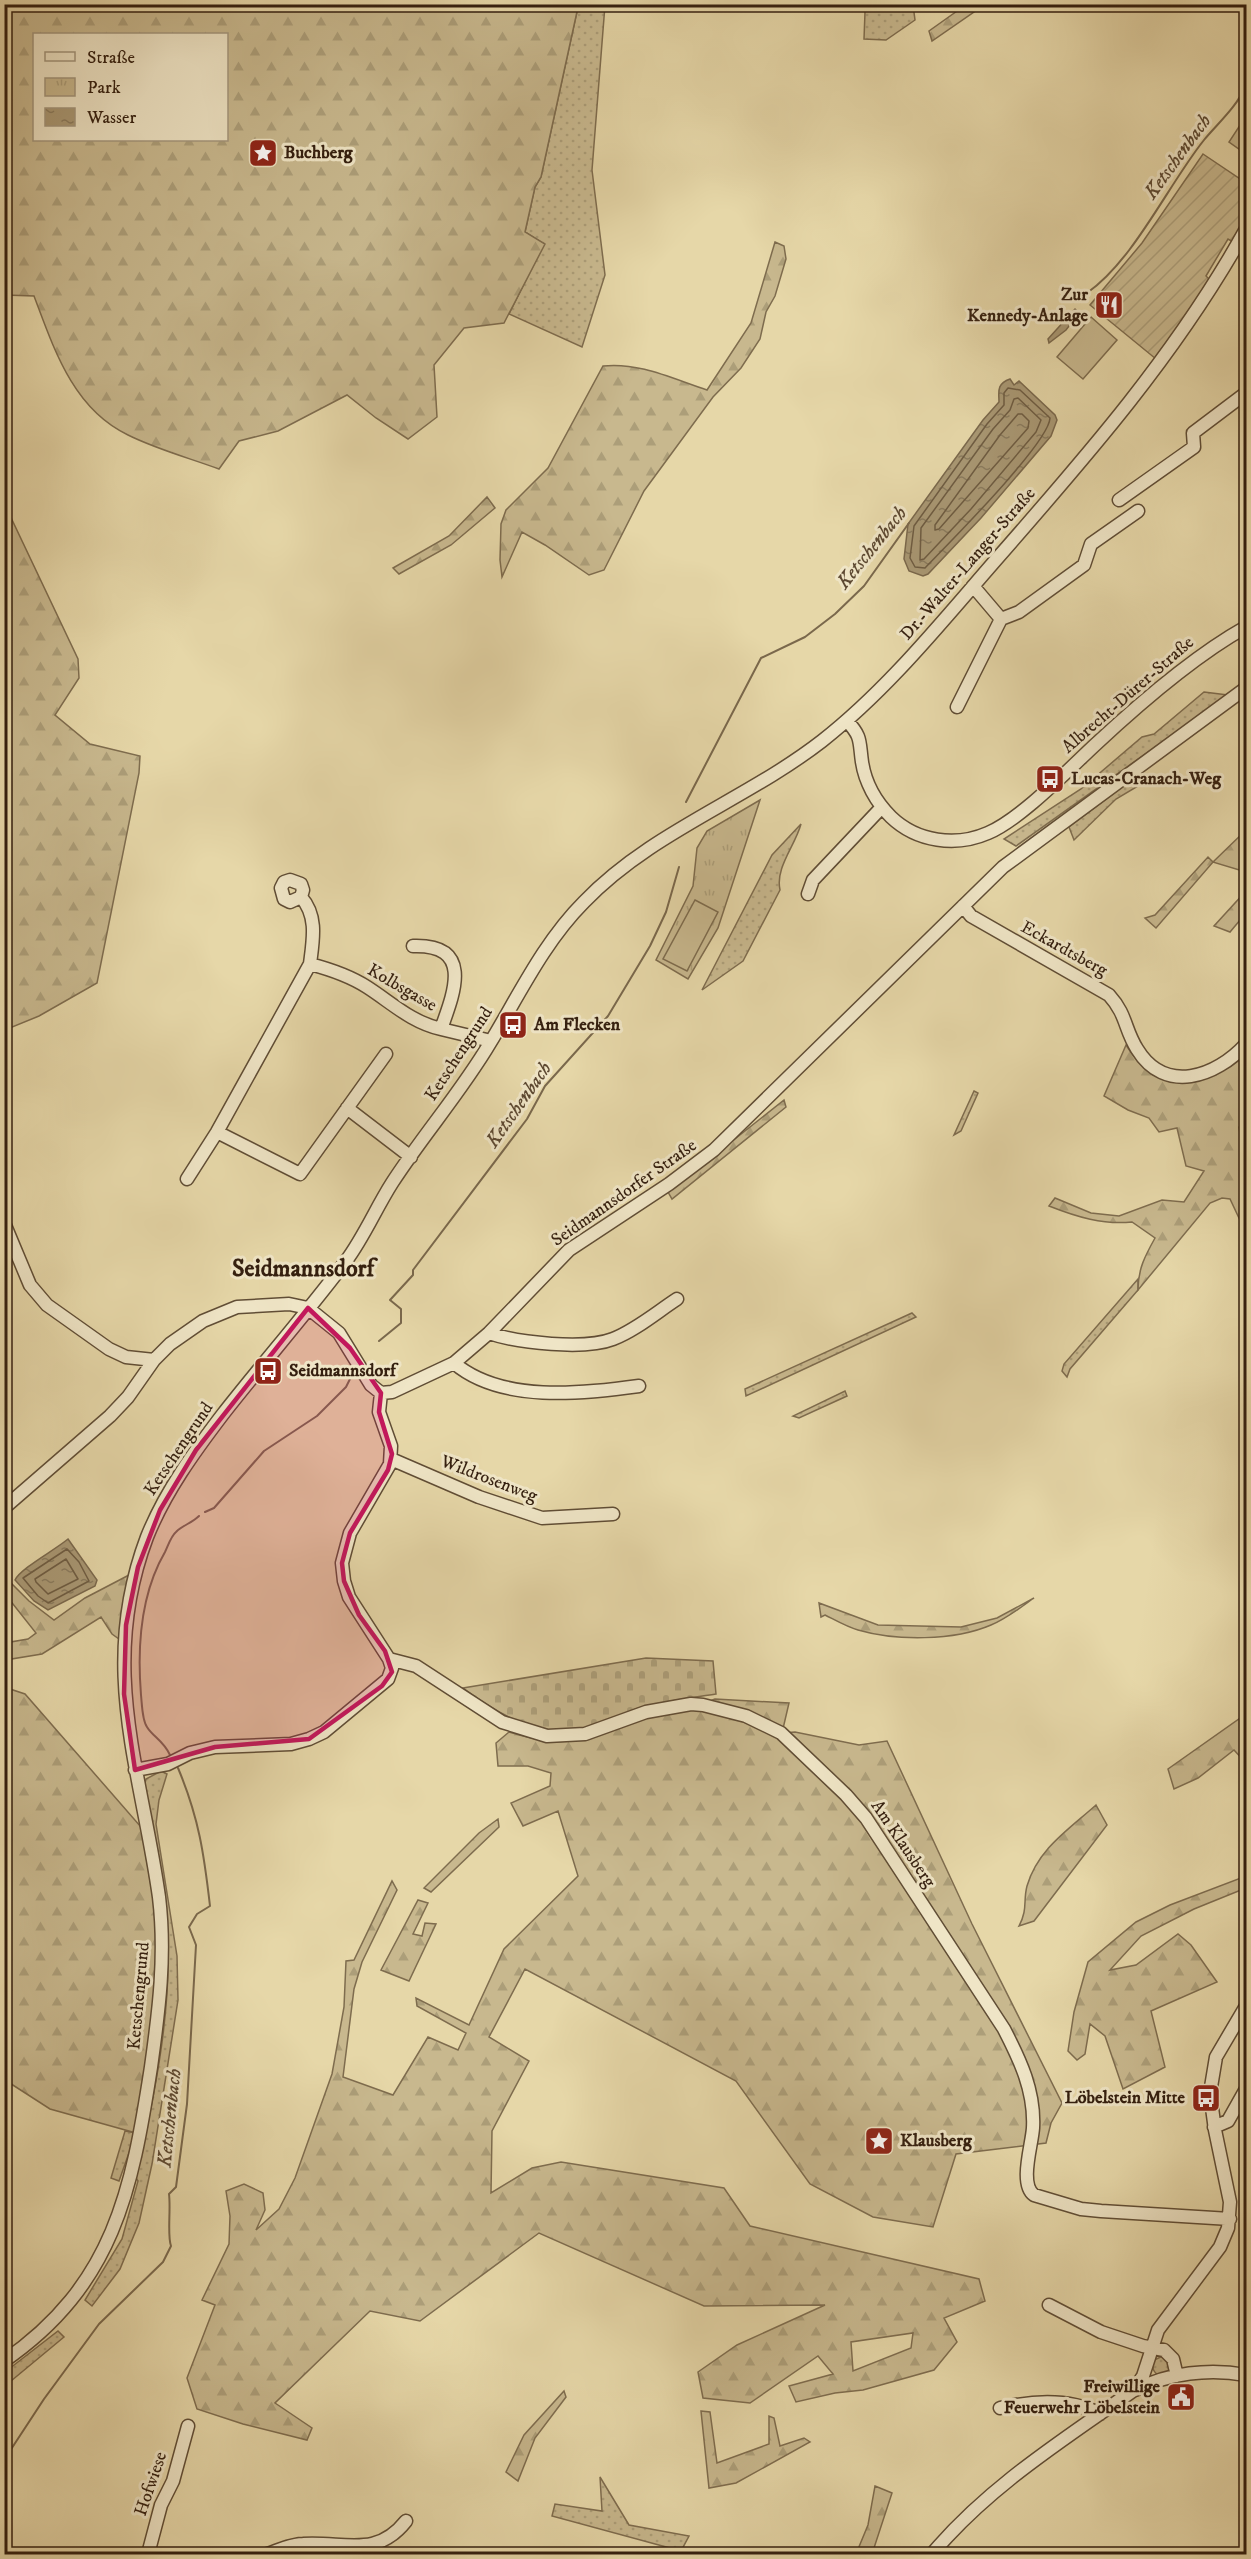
<svg xmlns="http://www.w3.org/2000/svg" width="1251" height="2559" viewBox="0 0 1251 2559" font-family="'IM FELL DW Pica',serif">
<style>
.grass{fill:url(#grass-dots);stroke:#7e6c4e;stroke-width:1.5}
.forest{fill:url(#forest-firs);stroke:#7e6c4e;stroke-width:1.5;fill-rule:evenodd}
.cemetery{fill:url(#cemetery-stones);stroke:#7e6c4e;stroke-width:1.5}
.park{fill:url(#park-tufts);stroke:#7e6c4e;stroke-width:1.5}
.garden{fill:url(#garden-furrows);stroke:#7e6c4e;stroke-width:1.5}
.pitch{fill:#c8b88e;stroke:#7e6c4e;stroke-width:1.5}
.water{fill:url(#water-ripples);stroke:#7a684c;stroke-width:1.5}
.lines{fill:none;stroke-linecap:round;stroke-linejoin:round}
.shore{stroke:#6e5c42;stroke-width:1.5}
.stream{stroke:#7a684c;stroke-width:2}
.minor-casing{stroke:#604d35;stroke-width:15}
.minor{stroke:#efe5c6;stroke-width:12}
.marked{fill:#c2185b;fill-opacity:0.2;stroke:#c2185b;stroke-width:4.5;stroke-linejoin:round}
.labels{text-anchor:middle;dominant-baseline:central;stroke-width:6;stroke-linejoin:round;paint-order:stroke}
.poi-label{font-size:18px;font-weight:bold;fill:#341f0f;stroke:#efe5c6;text-anchor:start}
.street-label{font-size:18px;fill:#341f0f;stroke:#efe5c6}
.water-label{font-size:20px;font-style:italic;fill:#5d4932;stroke:#efe5c6}
.district-label{font-size:24px;font-weight:bold;fill:#341f0f;stroke:#efe5c6}
</style>
<defs>
<pattern id="grass-dots" width="8" height="8" patternUnits="userSpaceOnUse" patternTransform="scale(1.5)"><rect width="8" height="8" fill="#c8b88e"/><path d="M2 2h.1M6 6h.1" fill="none" stroke="#ac9e79" stroke-width="1.8" stroke-linecap="round"/></pattern>
<pattern id="forest-firs" width="22" height="20" patternUnits="userSpaceOnUse" patternTransform="scale(1.5)"><rect width="22" height="20" fill="#c8b88e"/><path d="M5 1l3.5 6h-7zM16 11l3.5 6h-7z" fill="#ac9e79"/></pattern>
<pattern id="cemetery-stones" width="16" height="16" patternUnits="userSpaceOnUse" patternTransform="scale(1.5)"><rect width="16" height="16" fill="#c8b88e"/><path d="M2 7V4a2 2 0 0 1 4 0v3zM10 15v-3a2 2 0 0 1 4 0v3z" fill="#ac9e79"/></pattern>
<pattern id="park-tufts" width="24" height="20" patternUnits="userSpaceOnUse" patternTransform="scale(1.5)"><rect width="24" height="20" fill="#c8b88e"/><path d="M3 7l-1-3M5 7V3M7 7l1-3M15 17l-1-3M17 17v-4M19 17l1-3" fill="none" stroke="#ac9e79"/></pattern>
<pattern id="garden-furrows" width="10" height="10" patternUnits="userSpaceOnUse" patternTransform="scale(1.5)"><rect width="10" height="10" fill="#c8b88e"/><path d="M-1 1l2-2M0 10L10 0M9 11l2-2" fill="none" stroke="#ac9e79"/></pattern>
<pattern id="water-ripples" width="26" height="14" patternUnits="userSpaceOnUse" patternTransform="scale(1.5)"><rect width="26" height="14" fill="#a99874"/><path d="M2 4q2-2 4 0t4 0M15 11q2-2 4 0t4 0" fill="none" stroke="#8a7b5e"/></pattern>
</defs>
<rect width="100%" height="100%" fill="#e6d7a8"/>
<filter id="stains"><feTurbulence type="fractalNoise" baseFrequency=".00333" numOctaves="4"/><feColorMatrix values="0 0 0 0 .2 0 0 0 0 .09 0 0 0 0 .02 0 0 0 .5 -.17"/></filter>
<radialGradient id="worn" r=".72"><stop offset=".6" stop-color="#630" stop-opacity="0"/><stop offset="1" stop-color="#630" stop-opacity=".3"/></radialGradient>
<path class="grass" d="M 869,4 L 913,5 L 915,20 L 886,40 L 864,39 L 865,12 Z
M 588,5 L 605,5 L 592,170 L 605,275 L 582,347 L 509,314 L 544,244 L 525,232 L 535,187 L 541,177 L 578,7 Z
M 1204,692 L 1228,695 L 1016,846 L 1004,839 L 1081,789 L 1142,737 L 1154,734 Z
M 1137,776 L 1143,783 L 1116,799 L 1074,840 L 1069,827 Z
M 801,824 C 795,846 775,868 780,890 L 743,961 L 702,990 L 772,855 Z
M 974,1091 L 978,1093 L 961,1131 L 954,1135 Z
M 1138,1279 L 1138,1290 L 1070,1369 L 1067,1377 L 1062,1371 L 1064,1364 Z
M 912,1313 L 916,1317 L 746,1396 L 745,1389 Z
M 845,1391 L 847,1396 L 799,1418 L 793,1416 Z
M 161,1771 L 167,1774 L 159,1800 L 156,1824 L 177,1956 L 178,2000 L 152,2164 L 139,2223 L 120,2269 L 92,2306 L 85,2300 L 122,2239 L 138,2181 L 136,2178 C 153,2103 173,2009 167,1932 C 164,1884 152,1835 144,1787 L 146,1779 Z
M 125,2131 L 136,2133 L 119,2181 L 111,2178 Z
M 58,2331 L 64,2337 L 5,2386 L 5,2372 Z
M 1163,2356 L 1166,2356 L 1171,2372 L 1160,2376 C 1152,2372 1152,2367 1154,2360 Z
M 600,2477 L 629,2525 L 689,2536 L 681,2551 L 552,2516 L 555,2504 L 602,2511 Z"/>
<path class="forest" d="M 967,4 L 984,5 L 932,41 L 929,31 Z
M 4,5 L 588,5 L 578,7 L 541,177 L 535,187 L 525,232 L 545,244 L 504,323 L 464,328 L 434,365 L 437,417 L 408,439 L 376,418 L 347,395 L 278,431 L 239,441 L 219,469 C 189,458 156,449 128,435 C 73,409 54,349 34,296 L 5,295 ZM 34,34 L 226,34 L 226,140 L 34,140 Z
M 775,242 L 784,246 L 786,259 L 775,296 L 766,312 L 760,339 L 741,368 L 713,397 L 644,491 L 604,570 L 589,575 L 545,545 L 522,532 L 502,577 L 500,560 L 501,524 L 506,510 L 548,468 L 603,366 C 639,362 673,379 707,390 L 751,323 Z
M 487,497 L 495,508 L 451,545 L 399,574 L 393,568 L 449,536 Z
M 5,505 L 78,659 L 79,678 L 55,715 L 90,744 L 140,756 L 139,773 L 97,983 L 39,1016 L 5,1030 Z
M 1246,830 L 1246,872 L 1213,862 L 1156,928 L 1145,918 L 1155,915 L 1208,857 L 1213,862 Z
M 1246,891 L 1246,913 L 1230,932 L 1214,926 Z
M 1126,1045 C 1166,1108 1197,1075 1246,1048 L 1246,1125 L 1239,1127 L 1246,1171 L 1246,1233 L 1230,1199 L 1222,1198 L 1210,1203 L 1138,1290 C 1138,1269 1145,1256 1155,1238 L 1132,1222 C 1103,1225 1077,1217 1049,1206 L 1055,1198 L 1091,1213 L 1119,1216 L 1162,1200 L 1184,1202 L 1204,1171 L 1186,1166 L 1177,1128 L 1159,1132 L 1149,1118 L 1128,1110 L 1104,1096 Z
M 784,1100 L 786,1107 L 672,1199 L 668,1192 Z
M 131,1574 L 119,1639 L 112,1634 L 101,1617 L 42,1654 L 5,1660 L 5,1643 L 28,1639 L 36,1633 L 5,1594 L 4,1576 L 29,1601 L 54,1620 L 85,1598 Z
M 1034,1598 C 1020,1608 1006,1619 991,1625 C 954,1641 896,1641 858,1630 C 847,1627 835,1620 825,1615 L 821,1617 L 819,1603 L 878,1625 L 961,1627 L 997,1618 Z
M 4,1687 L 25,1694 L 141,1827 L 154,1903 L 158,1952 L 153,2029 L 136,2133 L 50,2109 L 5,2080 Z
M 715,1699 L 789,1703 L 782,1733 L 795,1732 L 859,1745 L 887,1741 L 972,1924 L 1062,2103 L 1051,2123 L 1046,2143 L 956,2154 L 933,2227 L 873,2217 L 810,2184 L 736,2081 L 525,1969 L 489,2037 L 529,2061 L 492,2131 L 491,2193 L 532,2168 L 561,2162 L 724,2188 L 750,2226 L 979,2279 L 985,2301 L 944,2318 L 957,2342 L 934,2370 L 863,2390 L 835,2393 L 796,2402 L 789,2386 L 833,2374 L 818,2356 L 750,2403 L 703,2398 L 698,2372 L 737,2345 L 825,2305 L 704,2306 L 539,2233 L 420,2321 L 370,2311 L 275,2403 L 312,2428 L 307,2440 L 243,2424 L 197,2409 L 187,2378 L 215,2305 L 202,2300 L 229,2244 L 230,2216 L 226,2191 L 244,2184 L 263,2193 L 265,2210 L 256,2230 L 279,2209 L 295,2178 L 332,2074 L 344,2007 L 346,1961 L 354,1960 L 392,1881 L 397,1890 L 362,1962 L 354,1989 L 343,2077 L 393,2095 L 428,2037 L 458,2050 L 466,2033 L 417,2006 L 416,1998 L 469,2025 L 504,1949 L 578,1876 L 558,1811 L 523,1826 L 511,1803 L 550,1786 L 551,1773 L 528,1766 L 498,1766 L 496,1743 L 509,1732 C 532,1739 558,1745 582,1739 C 606,1733 628,1720 652,1714 C 674,1709 695,1709 715,1699 ZM 913,2333 L 911,2348 L 853,2371 L 851,2342 Z
M 1246,1714 L 1246,1763 L 1234,1750 L 1198,1778 L 1174,1789 L 1168,1769 Z
M 1096,1805 L 1107,1825 L 1034,1921 L 1019,1926 C 1028,1909 1023,1901 1027,1886 C 1038,1849 1068,1830 1096,1805 Z
M 498,1819 L 499,1827 L 431,1892 L 424,1888 L 479,1833 Z
M 1246,1876 L 1246,1888 L 1194,1909 L 1141,1936 L 1110,1970 L 1136,1965 L 1178,1934 L 1191,1945 L 1217,1982 L 1151,2011 L 1165,2067 L 1123,2089 L 1105,2036 L 1090,2024 L 1085,2054 L 1077,2060 L 1068,2051 L 1074,2012 L 1088,1962 L 1136,1922 L 1170,1905 Z
M 418,1900 L 428,1903 L 413,1934 L 422,1936 L 425,1923 L 436,1924 L 409,1981 L 381,1970 Z
M 564,2391 L 566,2397 L 535,2438 L 518,2481 L 506,2472 L 524,2435 Z
M 701,2411 L 710,2412 L 717,2463 L 769,2444 L 769,2416 L 774,2418 L 780,2446 L 804,2438 L 810,2442 L 736,2483 L 709,2488 Z
M 875,2486 L 892,2493 L 872,2554 L 856,2554 L 868,2525 Z"/>
<path class="cemetery" d="M 646,1658 L 713,1661 L 716,1694 C 690,1698 664,1701 639,1708 C 620,1714 601,1726 582,1730 C 537,1738 497,1713 463,1688 Z"/>
<path class="park" d="M 1246,116 L 1246,154 L 1229,142 Z
M 760,800 L 718,928 L 688,979 L 656,960 L 693,886 L 697,848 L 707,831 Z"/>
<path class="garden" d="M 1203,154 L 1246,183 L 1246,216 L 1233,242 L 1228,239 L 1206,276 L 1210,280 L 1156,359 L 1090,305 L 1142,243 Z"/>
<path class="pitch" d="M 1091,317 L 1117,340 L 1083,379 L 1057,357 Z
M 695,900 L 718,912 L 687,971 L 663,959 Z"/>
<path class="water" d="M 1075,309 L 1079,313 L 1066,330 L 1049,343 L 1048,339 Z
M 1010,379 L 1014,385 L 1019,381 L 1055,415 L 1057,420 L 1051,436 L 981,518 L 928,574 L 923,576 L 909,571 L 904,559 L 908,524 L 983,420 L 999,402 C 999,392 996,384 1010,379 Z
M 68,1539 L 97,1580 L 95,1586 L 48,1610 L 34,1601 L 15,1580 C 21,1568 55,1550 68,1539 Z"/>
<g class="lines">
<path class="shore" d="M 1008,388 L 1020,390 L 1050,418 C 1049,443 947,545 925,568 L 915,567 L 910,558 L 914,526 L 987,424 L 1004,405 L 1004,393 Z
M 1018,398 L 1041,420 L 1036,432 L 971,509 L 924,559 L 920,560 L 921,528 L 993,429 L 1010,410 L 1014,399 Z
M 1018,414 L 1022,414 L 1029,421 L 1028,428 L 939,529 L 935,530 L 935,525 L 1000,435 Z
M 67,1549 L 79,1562 L 89,1581 L 48,1603 L 38,1596 L 23,1578 Z
M 66,1559 L 78,1579 L 48,1594 L 36,1582 L 35,1579 Z"/>
<path class="stream" d="M 1086,299 L 1087,293 C 1134,260 1168,185 1204,140 C 1219,122 1237,107 1246,85
M 686,802 L 761,658 L 805,637 L 835,614 L 864,586 L 909,523
M 379,1341 L 401,1323 L 401,1309 L 390,1300 L 413,1275 L 413,1270 L 527,1119 L 545,1086 L 608,1016 L 650,946 L 666,912 L 679,867
M 205,1512 L 214,1508 L 264,1451 L 317,1416 L 346,1387 L 353,1373
M 170,1755 C 163,1740 153,1737 147,1727 C 142,1720 142,1704 141,1695 C 137,1646 140,1595 165,1552 C 168,1546 171,1536 176,1532 C 183,1525 192,1523 199,1516
M 4,2460 L 44,2399 L 99,2324 L 163,2262 L 171,2246 C 167,2235 171,2210 169,2194 L 176,2187 L 187,2104 L 196,1945 L 189,1927 L 197,1914 L 210,1906 C 204,1854 199,1818 178,1768"/>
<g class="minor-casing">
<path id="minor" d="M 1119,500 L 1194,447 L 1193,433 L 1246,393
M 973,586 L 1001,619
M 957,707 L 1001,619 L 1019,612 L 1084,565 L 1091,544 L 1138,511
M 847,721 C 862,737 859,741 862,762 C 865,782 876,802 891,817 C 917,842 956,847 988,833 C 1021,819 1069,769 1096,744 C 1140,703 1194,656 1246,627
M 808,894 L 813,880 L 882,807
M 301,897 L 290,902 L 284,899 L 281,888 L 284,882 L 290,880 L 301,884 L 303,890 L 301,897 C 318,916 313,940 310,964 C 329,969 350,976 367,987 C 392,1003 411,1022 441,1029
M 963,906 L 971,916 L 1109,995 C 1127,1015 1124,1028 1137,1049 C 1165,1095 1216,1077 1246,1044
M 413,946 C 474,944 454,993 441,1029 L 491,1041
M 347,1108 L 411,1157
M 217,1132 L 300,1174 L 386,1054
M 187,1179 L 217,1132 L 310,964
M 4,1223 L 30,1285 L 47,1305 L 109,1349 L 126,1357 L 154,1360
M 489,1333 C 518,1343 585,1350 613,1339 C 636,1330 657,1312 677,1299
M 454,1363 C 501,1403 582,1394 639,1386
M 381,1393 L 392,1392 L 454,1363 L 489,1333 L 569,1250 L 669,1184 L 714,1150 L 1003,867 L 1246,688
M 391,1459 L 479,1497 L 542,1518 L 613,1514
M 4,1508 L 110,1416 L 128,1397 L 154,1360 L 170,1344 L 203,1321 L 237,1307 L 289,1304 L 308,1308 L 339,1333 L 371,1385 L 381,1393
M 389,1659 L 416,1666 L 502,1722 L 547,1736 L 585,1734 L 646,1712 L 691,1704 L 703,1705 L 746,1716 L 781,1733 L 846,1795 L 866,1818 L 1004,2029 C 1020,2060 1035,2091 1033,2128 C 1032,2145 1019,2184 1034,2195 L 1081,2209 L 1101,2211 L 1230,2219
M 135,1770 L 168,1764 L 190,1753 L 215,1747 L 291,1744 L 309,1739 L 324,1732 L 388,1679 L 392,1668 L 389,1659 L 349,1597 L 344,1581 L 342,1563 L 350,1533 L 390,1464 L 391,1446 L 379,1412 L 381,1393
M 1214,2127 L 1228,2121 L 1246,2089
M 1049,2305 L 1101,2332 L 1143,2346 L 1164,2350 L 1173,2359 L 1177,2376
M 4,2361 C 114,2285 132,2190 151,2067 C 159,2010 166,1955 159,1897 C 141,1769 98,1667 147,1537 C 165,1492 194,1452 223,1414 C 263,1363 306,1314 346,1261 C 364,1237 376,1208 392,1183 C 423,1135 461,1092 490,1043 C 519,995 544,942 584,902 C 651,832 746,800 822,741 C 887,690 940,624 994,562 C 1087,456 1178,352 1246,229
M 1135,2390 C 1169,2373 1209,2368 1246,2375
M 1000,2408 C 1032,2401 1070,2398 1100,2414
M 148,2554 L 161,2505 L 173,2481 L 188,2426
M 267,2554 C 279,2550 291,2544 303,2544 C 344,2541 376,2559 406,2521
M 932,2554 C 988,2487 1063,2440 1134,2390 L 1143,2376 L 1158,2330 L 1220,2247 L 1228,2228 L 1230,2202 L 1215,2130 L 1210,2093 L 1216,2057 L 1246,2006"/>
</g>
<use href="#minor" class="minor"/>
</g>
<path class="marked" d="M 308,1308 L 350,1348 L 381,1393 L 379,1412 L 392,1454 L 388,1470 L 350,1533 L 342,1563 L 344,1581 L 359,1615 L 385,1651 L 392,1672 L 382,1686 L 309,1739 L 215,1747 L 135,1770 L 124,1694 L 126,1625 L 138,1567 L 160,1510 L 196,1450 Z"/>
<defs>
<g id="sight-square" transform="scale(1.5)"><rect x="-9" y="-9" width="18" height="18" rx="4" fill="#8f2418" stroke="#efe5c6"/><path d="M0-6L1.8-2.2L6-1.7L2.9 1.2L3.7 5.4L0 3.3L-3.7 5.4L-2.9 1.2L-6-1.7L-1.8-2.2Z" fill="#fff"/></g>
<g id="restaurant-square" transform="scale(1.5)"><rect x="-9" y="-9" width="18" height="18" rx="4" fill="#8f2418" stroke="#efe5c6"/><path d="M-5-6h1v4h1v-4h1v4h1v-4h1v5L-1.5 .5V6h-2V.5L-5-1ZM5-6V6H3V1.5H1.5Q1.5-4 5-6Z" fill="#fff"/></g>
<g id="bus-square" transform="scale(1.5)"><rect x="-9" y="-9" width="18" height="18" rx="4" fill="#8f2418" stroke="#efe5c6"/><path d="M-5-6H5V4H4V6H2V4H-2V6H-4V4H-5ZM-3.5-4V0h7V-4ZM-3.5 1.2v1.5H-2V1.2ZM2 1.2v1.5H3.5V1.2Z" fill="#fff"/></g>
<g id="civic-square" transform="scale(1.5)"><rect x="-9" y="-9" width="18" height="18" rx="4" fill="#8f2418" stroke="#efe5c6"/><path d="M-.6-6.5H3V-4.5H.6V-3L4-1V1h2V6H-6V1h2V-1L-.6-3ZM-1.2 2.5V6h2.4V2.5Z" fill="#fff"/></g>
</defs>
<g fill-rule="evenodd">
<use href="#sight-square" x="263" y="153"/>
<use href="#restaurant-square" x="1109" y="305"/>
<use href="#bus-square" x="1050" y="779"/>
<use href="#bus-square" x="513" y="1025"/>
<use href="#bus-square" x="268" y="1371"/>
<use href="#bus-square" x="1206" y="2098"/>
<use href="#sight-square" x="879" y="2141"/>
<use href="#civic-square" x="1181" y="2397"/>
</g>
<g class="labels">
<g class="poi-label">
<text x="284" y="153">Buchberg</text>
<text x="1088" y="295" text-anchor="end">Zur<tspan x="1088" dy="21">Kennedy-Anlage</tspan></text>
<text x="1071" y="779">Lucas-Cranach-Weg</text>
<text x="534" y="1025">Am Flecken</text>
<text x="289" y="1371">Seidmannsdorf</text>
<text x="1185" y="2098" text-anchor="end">Löbelstein Mitte</text>
<text x="900" y="2141">Klausberg</text>
<text x="1160" y="2387" text-anchor="end">Freiwillige<tspan x="1160" dy="21">Feuerwehr Löbelstein</tspan></text>
</g>
<g class="street-label">
<text transform="translate(968 564) rotate(-49)">Dr.-Walter-Langer-Straße</text>
<text transform="translate(1128 695) rotate(-41)">Albrecht-Dürer-Straße</text>
<text transform="translate(1064 949) rotate(29)">Eckardtsberg</text>
<text transform="translate(402 988) rotate(30)">Kolbsgasse</text>
<text transform="translate(459 1054) rotate(-57)">Ketschengrund</text>
<text transform="translate(624 1193) rotate(-35)">Seidmannsdorfer Straße</text>
<text transform="translate(179 1449) rotate(-56)">Ketschengrund</text>
<text transform="translate(489 1479) rotate(21)">Wildrosenweg</text>
<text transform="translate(903 1844) rotate(56)">Am Klausberg</text>
<text transform="translate(139 1996) rotate(-85)">Ketschengrund</text>
<text transform="translate(151 2484) rotate(-71)">Hofwiese</text>
</g>
<g class="water-label">
<text transform="translate(1178 157) rotate(-54)">Ketschenbach</text>
<text transform="translate(872 548) rotate(-51)">Ketschenbach</text>
<text transform="translate(519 1105) rotate(-55)">Ketschenbach</text>
<text transform="translate(170 2118) rotate(-84)">Ketschenbach</text>
</g>
<g class="district-label">
<text x="303" y="1269">Seidmannsdorf</text>
</g>
</g>
<rect width="1251" height="2559" fill="none" stroke="#e6d7a8" stroke-width="24"/>
<rect x="6" y="6" width="1239" height="2547" fill="none" stroke="#341f0f" stroke-width="3"/>
<rect x="12" y="12" width="1227" height="2535" fill="none" stroke="#341f0f" stroke-width="1.5"/>
<rect x="33" y="33" width="195" height="108" fill="#efe5c6" stroke="#a4967d" stroke-width="1.5"/>
<rect x="45" y="52" width="30" height="9" fill="#efe5c6" stroke="#a4967d" stroke-width="1.5"/>
<text x="87" y="63" font-size="18" fill="#341f0f">Straße</text>
<rect x="45" y="78" width="30" height="18" fill="url(#park-tufts)" stroke="#a4967d" stroke-width="1.5"/>
<text x="87" y="93" font-size="18" fill="#341f0f">Park</text>
<rect x="45" y="108" width="30" height="18" fill="url(#water-ripples)" stroke="#a4967d" stroke-width="1.5"/>
<text x="87" y="123" font-size="18" fill="#341f0f">Wasser</text>
<rect width="100%" height="100%" filter="url(#stains)"/>
<rect width="100%" height="100%" fill="url(#worn)"/>
</svg>
